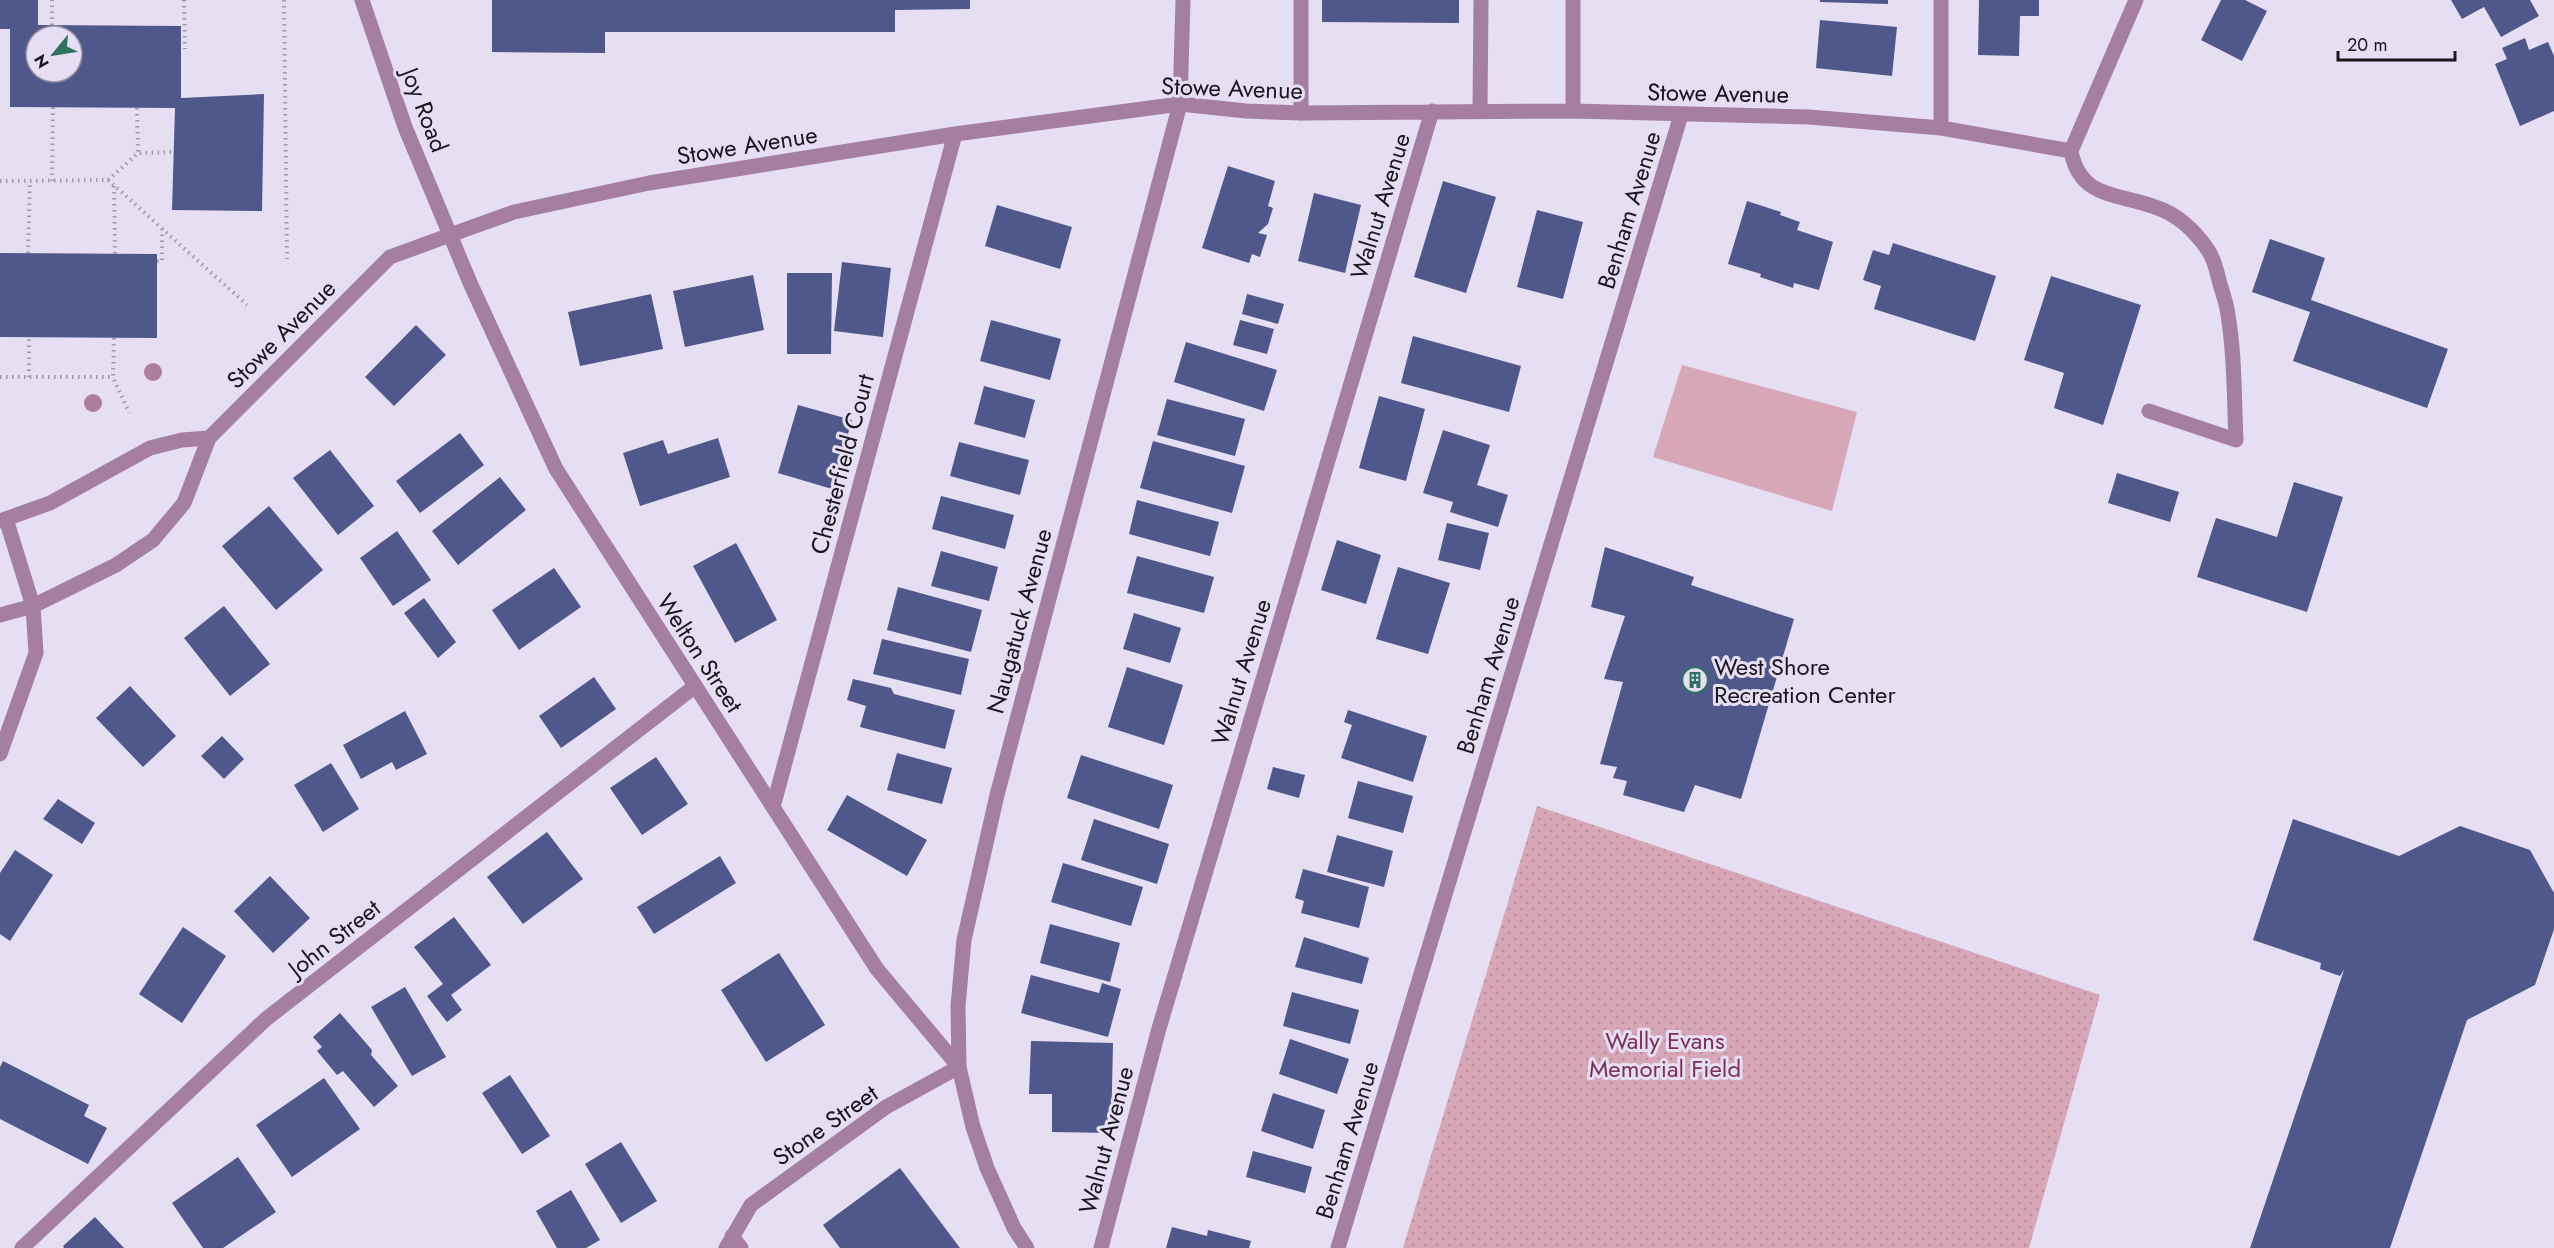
<svg xmlns="http://www.w3.org/2000/svg" width="2554" height="1248" viewBox="0 0 2554 1248" font-family="Jost,sans-serif">
<style>
.green{fill:#d7a7b8}
.park{fill:url(#park-dots)}
.building{fill:#50578b;fill-rule:evenodd}
.lines{fill:none;stroke-linecap:round;stroke-linejoin:round}
.path{stroke:#a099aa;stroke-width:4;stroke-dasharray:1.5 4.5;stroke-linecap:butt}
.service{stroke:#a47fa1;stroke-width:15}
.minor{stroke:#a47fa1;stroke-width:15}
.tertiary{stroke:#a47fa1;stroke-width:15}
.tree{fill:#ad7e9b}
.labels{text-anchor:middle;dominant-baseline:central;stroke-width:6;stroke-linejoin:round;paint-order:stroke}
.street-label{font-size:24px;fill:#19161d;stroke:#e6def3}
.poi-label{font-size:24px;fill:#19161d;stroke:#e6def3;text-anchor:start}
.park-label{font-size:24px;fill:#7e3053;stroke:#e6def3}
</style>
<defs>
<pattern id="park-dots" width="8" height="8" patternUnits="userSpaceOnUse" patternTransform="scale(1.5)"><rect width="8" height="8" fill="#d7a7b8"/><path d="M2 2h.1M6 6h.1" fill="none" stroke="#b88f9e" stroke-width="1.8" stroke-linecap="round"/></pattern>
</defs>
<rect width="100%" height="100%" fill="#e6def3"/>
<path class="green" d="M 1682,365 L 1857,412 L 1832,511 L 1653,457 Z"/>
<path class="park" d="M 1537,806 L 2100,995 L 2029,1248 L 1403,1248 Z"/>
<path class="building" d="M 0,0 L 38,0 L 38,25 L 181,26 L 181,98 L 264,94 L 262,211 L 172,210 L 175,108 L 10,107 L 10,29 L 0,29 ZM 36,36 L 72,36 L 72,72 L 36,72 Z
M 492,0 L 970,0 L 970,9 L 895,10 L 895,32 L 605,32 L 605,53 L 492,52 Z
M 1322,0 L 1459,0 L 1459,23 L 1322,22 Z
M 1820,0 L 1888,0 L 1888,4 L 1820,2 Z
M 1979,0 L 2039,0 L 2039,16 L 2020,16 L 2019,56 L 1978,55 Z
M 2221,0 L 2245,0 L 2267,11 L 2242,61 L 2201,40 Z
M 2451,0 L 2530,0 L 2539,16 L 2501,37 L 2484,7 L 2462,19 Z
M 1820,20 L 1897,27 L 1892,76 L 1816,68 Z
M 2525,38 L 2529,50 L 2548,42 L 2554,56 L 2554,111 L 2520,126 L 2495,64 L 2507,59 L 2502,48 Z
M 1228,166 L 1275,181 L 1268,206 L 1273,208 L 1268,224 L 1258,233 L 1267,235 L 1260,257 L 1252,254 L 1249,263 L 1202,248 Z
M 1443,181 L 1496,197 L 1466,293 L 1414,277 Z
M 1314,193 L 1361,205 L 1345,273 L 1298,261 Z
M 1747,201 L 1781,212 L 1780,215 L 1800,222 L 1797,230 L 1833,242 L 1819,290 L 1794,283 L 1793,288 L 1760,277 L 1761,274 L 1728,264 Z
M 997,205 L 1072,227 L 1060,269 L 985,246 Z
M 1537,210 L 1583,222 L 1563,299 L 1517,287 Z
M 2270,239 L 2325,258 L 2311,300 L 2448,349 L 2427,408 L 2293,361 L 2310,312 L 2252,292 Z
M 1893,243 L 1996,276 L 1975,341 L 1874,309 L 1881,286 L 1863,280 L 1873,250 L 1889,255 Z
M 0,253 L 157,254 L 157,338 L 0,337 Z
M 842,262 L 891,268 L 883,337 L 834,331 Z
M 787,273 L 832,273 L 831,354 L 787,354 Z
M 753,275 L 764,330 L 685,347 L 673,291 Z
M 2051,276 L 2141,305 L 2103,425 L 2054,408 L 2064,373 L 2024,360 Z
M 651,294 L 663,349 L 580,366 L 568,312 Z
M 1247,294 L 1284,304 L 1278,324 L 1242,314 Z
M 991,320 L 1061,339 L 1050,380 L 980,361 Z
M 1240,320 L 1274,329 L 1267,354 L 1233,345 Z
M 416,325 L 446,355 L 394,406 L 365,377 Z
M 1413,336 L 1521,366 L 1509,412 L 1401,383 Z
M 1186,342 L 1277,370 L 1264,411 L 1174,382 Z
M 984,386 L 1035,400 L 1025,438 L 974,424 Z
M 1379,396 L 1425,409 L 1406,481 L 1359,468 Z
M 1167,399 L 1245,419 L 1235,456 L 1157,435 Z
M 798,405 L 852,420 L 832,489 L 778,473 Z
M 1443,430 L 1490,445 L 1477,485 L 1508,495 L 1498,527 L 1450,512 L 1453,502 L 1423,493 Z
M 460,433 L 484,465 L 420,513 L 396,481 Z
M 718,438 L 730,477 L 640,506 L 623,453 L 663,440 L 668,454 Z
M 1153,441 L 1245,466 L 1232,513 L 1140,488 Z
M 959,442 L 1029,460 L 1020,495 L 950,476 Z
M 330,450 L 374,506 L 338,535 L 293,478 Z
M 2117,473 L 2179,492 L 2170,522 L 2108,503 Z
M 500,477 L 526,510 L 458,565 L 432,531 Z
M 2294,482 L 2343,497 L 2307,612 L 2197,577 L 2216,518 L 2277,537 Z
M 941,496 L 1014,515 L 1005,549 L 932,529 Z
M 1137,500 L 1219,522 L 1210,556 L 1129,534 Z
M 269,506 L 323,570 L 276,610 L 222,546 Z
M 1447,523 L 1489,533 L 1480,570 L 1438,560 Z
M 397,531 L 431,580 L 393,606 L 360,558 Z
M 1337,540 L 1381,555 L 1366,604 L 1321,590 Z
M 736,543 L 777,620 L 735,643 L 693,566 Z
M 1605,547 L 1694,577 L 1691,585 L 1794,619 L 1741,799 L 1695,785 L 1684,812 L 1623,795 L 1627,781 L 1613,778 L 1617,767 L 1600,764 L 1623,682 L 1604,679 L 1625,616 L 1591,607 Z
M 941,551 L 998,567 L 989,601 L 931,586 Z
M 1137,556 L 1214,577 L 1204,613 L 1127,593 Z
M 1398,567 L 1450,583 L 1428,654 L 1376,639 Z
M 554,568 L 581,607 L 519,650 L 492,610 Z
M 898,587 L 982,610 L 971,652 L 887,630 Z
M 424,598 L 456,642 L 438,658 L 404,613 Z
M 224,606 L 270,664 L 230,696 L 184,638 Z
M 1134,613 L 1181,628 L 1170,663 L 1123,649 Z
M 882,639 L 969,659 L 961,695 L 873,674 Z
M 1127,667 L 1183,685 L 1164,745 L 1108,727 Z
M 594,677 L 616,709 L 561,748 L 539,716 Z
M 853,679 L 891,688 L 894,694 L 955,710 L 945,749 L 860,727 L 866,706 L 847,700 Z
M 130,686 L 176,736 L 143,767 L 96,718 Z
M 1348,710 L 1427,736 L 1413,782 L 1341,758 L 1352,725 L 1344,722 Z
M 405,711 L 427,754 L 396,770 L 392,762 L 361,779 L 343,745 Z
M 222,736 L 244,759 L 224,779 L 201,756 Z
M 897,753 L 952,768 L 942,804 L 887,790 Z
M 1081,755 L 1173,785 L 1159,829 L 1067,798 Z
M 656,757 L 688,804 L 642,835 L 610,788 Z
M 331,763 L 359,809 L 323,832 L 294,785 Z
M 1273,767 L 1305,775 L 1299,798 L 1267,789 Z
M 1358,781 L 1413,796 L 1403,833 L 1348,818 Z
M 847,795 L 927,840 L 907,876 L 827,830 Z
M 58,799 L 95,823 L 82,844 L 43,819 Z
M 1094,819 L 1169,844 L 1157,884 L 1081,860 Z
M 2293,819 L 2399,856 L 2460,826 L 2530,850 L 2554,893 L 2554,929 L 2535,985 L 2467,1020 L 2390,1248 L 2250,1248 L 2344,970 L 2340,976 L 2320,969 L 2321,963 L 2253,940 Z
M 547,832 L 583,879 L 523,924 L 487,877 Z
M 1337,835 L 1393,851 L 1384,887 L 1327,872 Z
M 15,850 L 53,875 L 10,941 L 0,934 L 0,873 Z
M 720,856 L 736,883 L 654,934 L 637,907 Z
M 1063,863 L 1143,887 L 1131,926 L 1051,902 Z
M 1303,869 L 1369,887 L 1359,928 L 1301,913 L 1304,901 L 1295,898 Z
M 270,876 L 310,918 L 273,953 L 234,911 Z
M 454,917 L 491,965 L 451,995 L 462,1010 L 447,1022 L 427,996 L 443,984 L 414,947 Z
M 1050,924 L 1120,943 L 1110,982 L 1040,963 Z
M 183,927 L 226,956 L 182,1023 L 139,994 Z
M 1304,937 L 1369,958 L 1362,984 L 1295,967 Z
M 779,953 L 825,1025 L 766,1062 L 721,990 Z
M 1031,975 L 1099,993 L 1102,983 L 1121,989 L 1108,1037 L 1021,1013 Z
M 405,987 L 446,1057 L 412,1076 L 371,1007 Z
M 1292,992 L 1359,1010 L 1350,1044 L 1283,1026 Z
M 340,1013 L 372,1050 L 371,1055 L 398,1086 L 374,1107 L 343,1071 L 337,1075 L 317,1051 L 322,1047 L 313,1037 Z
M 1290,1039 L 1349,1059 L 1337,1094 L 1279,1074 Z
M 1031,1041 L 1113,1043 L 1111,1133 L 1052,1132 L 1052,1094 L 1029,1094 Z
M 3,1061 L 89,1105 L 84,1116 L 107,1128 L 88,1164 L 0,1119 L 0,1067 Z
M 510,1075 L 550,1136 L 522,1154 L 482,1093 Z
M 324,1078 L 360,1129 L 292,1177 L 256,1125 Z
M 1273,1093 L 1325,1110 L 1313,1149 L 1261,1131 Z
M 621,1142 L 657,1201 L 621,1223 L 585,1164 Z
M 1253,1151 L 1312,1167 L 1305,1193 L 1246,1177 Z
M 238,1157 L 276,1212 L 223,1248 L 203,1248 L 172,1203 Z
M 900,1168 L 960,1248 L 840,1248 L 823,1225 Z
M 571,1190 L 600,1240 L 586,1248 L 557,1248 L 536,1211 Z
M 95,1217 L 124,1248 L 64,1248 L 63,1246 Z
M 1172,1227 L 1207,1236 L 1208,1230 L 1251,1241 L 1249,1248 L 1166,1248 Z"/>
<g class="lines">
<path class="path" d="M 184,0 L 185,49
M 284,0 L 287,259
M 52,25 L 52,0
M 137,108 L 138,153
M 108,180 L 247,305
M 0,181 L 108,180 L 138,153 L 173,152
M 52,181 L 53,107
M 114,186 L 115,254
M 28,253 L 30,181
M 157,261 L 162,261 L 162,229
M 114,338 L 113,377 L 129,413
M 0,377 L 113,377
M 29,377 L 29,337"/>
<path class="service" d="M 1480,111 L 1481,0
M 1301,113 L 1301,0
M 2071,151 C 2080,199 2118,193 2155,207 C 2177,214 2195,231 2208,250 C 2215,260 2217,273 2220,284 C 2223,294 2227,305 2228,315 C 2235,356 2234,399 2236,440 L 2149,411"/>
<path class="minor" d="M 1573,0 L 1573,111
M 1941,128 L 1941,0
M 450,235 L 514,212 L 649,183 L 955,134 L 1180,104 L 1246,111 L 1301,113 L 1573,111 L 1809,117 L 1941,128 L 2071,151 L 2136,0
M 0,754 L 36,653 L 33,606 L 6,519
M 773,807 L 955,134
M 732,1236 L 741,1248
M 22,1248 L 266,1019 L 694,687
M 726,1248 L 751,1205 L 886,1107 L 959,1067 L 958,1006 L 964,940 L 997,795 L 1180,104 L 1183,0
M 1101,1248 L 1158,1032 L 1432,111
M 1338,1248 L 1681,115"/>
<path class="tertiary" d="M 362,0 L 405,127 L 471,285 L 556,469 L 877,969 L 959,1067 L 973,1127 L 987,1168 L 1014,1228 L 1027,1248
M 0,521 L 50,503 L 150,448 L 182,440 L 209,438
M 0,615 L 33,606 L 116,565 L 153,540 L 184,503 L 209,438 L 390,257 L 450,235"/>
</g>
<g class="tree">
<circle cx="153" cy="372" r="9"/>
<circle cx="93" cy="403" r="9"/>
</g>
<defs>
<g id="building-ring" transform="scale(1.35)"><circle r="9.5" fill="#e6def3" stroke="#30715f" stroke-width="1.5"/><path d="M-4-6H4V6H1V3H-1V6H-4ZM-2.5-4.3h1.7v1.8h-1.7ZM.8-4.3h1.7v1.8H.8ZM-2.5-1h1.7V.8h-1.7ZM.8-1h1.7V.8H.8Z" fill="#30715f"/></g>
</defs>
<g fill-rule="evenodd">
<use href="#building-ring" x="1695" y="680"/>
</g>
<g class="labels">
<g class="street-label">
<text transform="translate(1232 88) rotate(2)">Stowe Avenue</text>
<text transform="translate(1718 93) rotate(1)">Stowe Avenue</text>
<text transform="translate(425 110) rotate(69)">Joy Road</text>
<text transform="translate(747 145) rotate(-9)">Stowe Avenue</text>
<text transform="translate(1380 206) rotate(-73)">Walnut Avenue</text>
<text transform="translate(1629 210) rotate(-73)">Benham Avenue</text>
<text transform="translate(281 334) rotate(-45)">Stowe Avenue</text>
<text transform="translate(842 464) rotate(-75)">Chesterfield Court</text>
<text transform="translate(1019 621) rotate(-75)">Naugatuck Avenue</text>
<text transform="translate(700 653) rotate(57)">Welton Street</text>
<text transform="translate(1241 672) rotate(-73)">Walnut Avenue</text>
<text transform="translate(1488 675) rotate(-73)">Benham Avenue</text>
<text transform="translate(334 938) rotate(-38)">John Street</text>
<text transform="translate(825 1125) rotate(-35)">Stone Street</text>
<text transform="translate(1106 1140) rotate(-75)">Walnut Avenue</text>
<text transform="translate(1347 1140) rotate(-73)">Benham Avenue</text>
</g>
<g class="poi-label">
<text x="1714" y="666">West Shore<tspan x="1714" dy="28">Recreation Center</tspan></text>
</g>
<g class="park-label">
<text x="1665" y="1040">Wally Evans<tspan x="1665" dy="28">Memorial Field</tspan></text>
</g>
</g>
<g transform="translate(54 54) rotate(240)"><circle r="28" fill="#e6def3" stroke="#948e9d" stroke-width="1.5"/>
<path d="M0-4.5L10 22L0 15L-10 22Z" fill="#30715f"/>
<text y="-9" font-size="16" font-weight="bold" text-anchor="middle" fill="#19161d">N</text>
</g>
<path d="M2338 51v9h117v-9" fill="none" stroke="#19161d" stroke-width="3"/>
<text x="2347" y="51" font-size="18" fill="#19161d" stroke="#e6def3" stroke-width="4.5" paint-order="stroke">20 m</text>
</svg>
